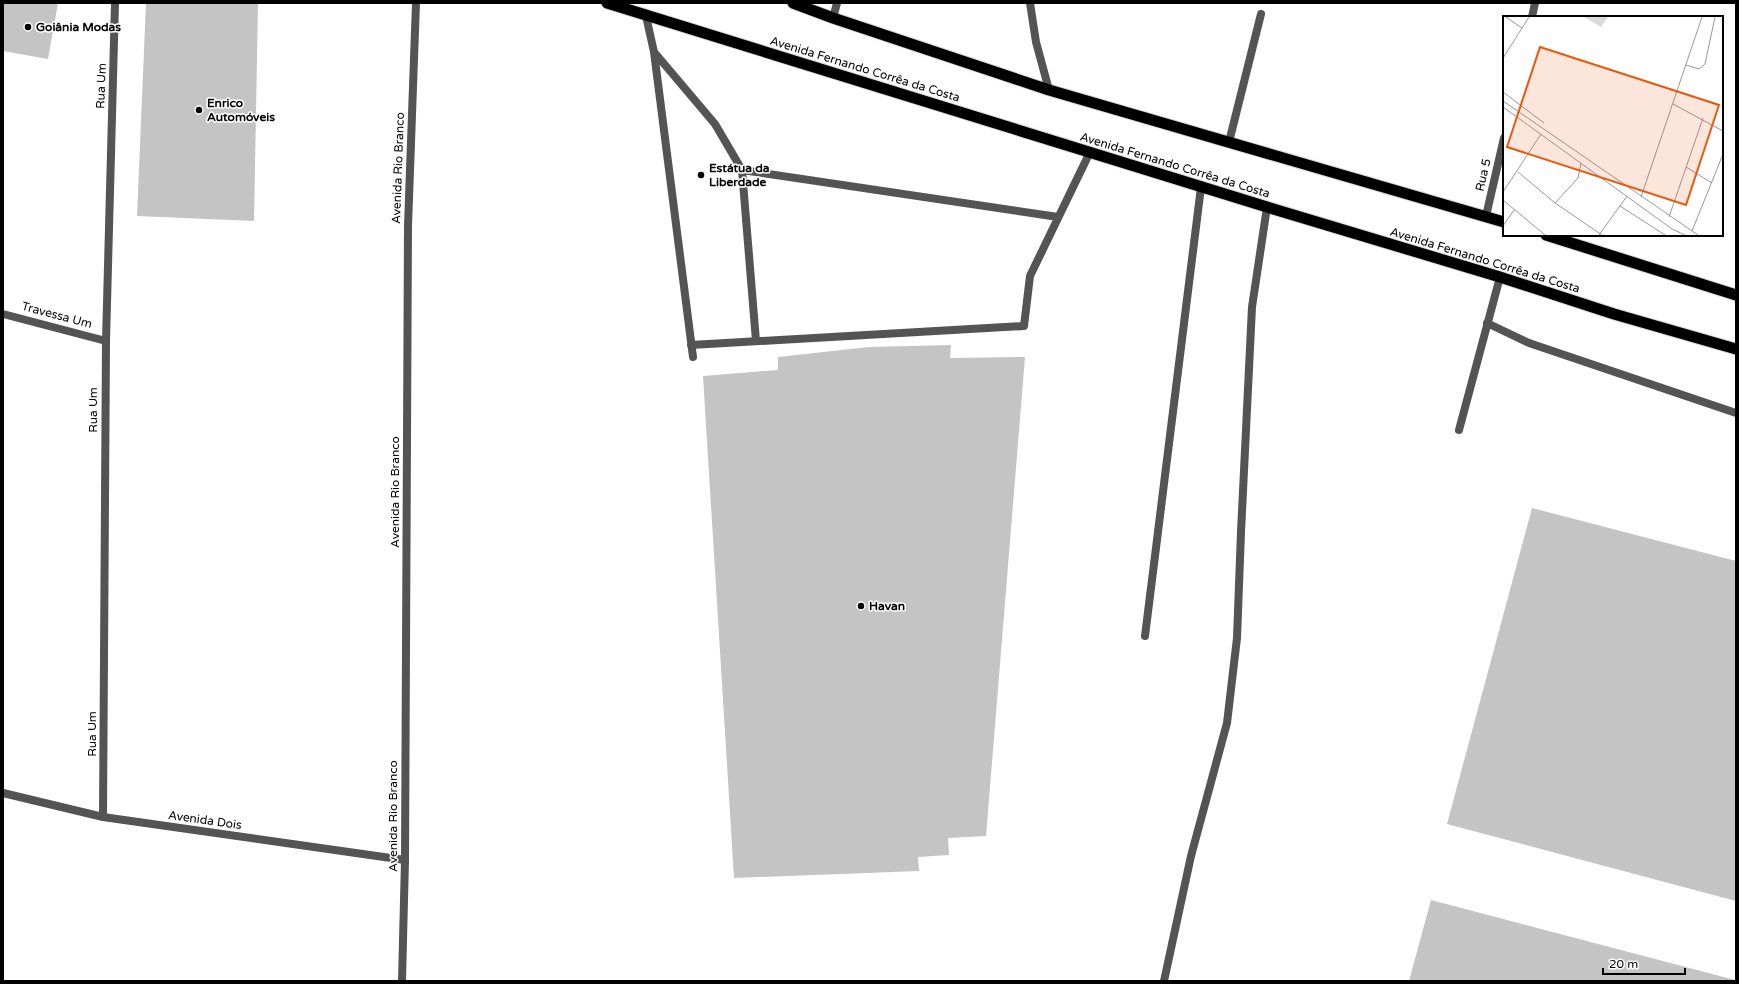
<svg xmlns="http://www.w3.org/2000/svg" width="1739" height="984" viewBox="0 0 1739 984" font-family="'Varela Round',sans-serif">
<style>
.building{fill:#c4c4c4}
.lines{fill:none;stroke-linecap:round;stroke-linejoin:round}
.trunk-casing{stroke:#dbdbdb;stroke-width:13}
.service{stroke:#545454;stroke-width:8}
.minor{stroke:#545454;stroke-width:8}
.tertiary{stroke:#545454;stroke-width:8}
.trunk{stroke:#000;stroke-width:11}
.poi-dot{fill:#000;stroke:#fff;stroke-width:1.5}
.labels{text-anchor:middle;dominant-baseline:central;stroke-width:3;stroke-linejoin:round;paint-order:stroke}
.poi-label{font-size:12px;font-weight:bold;fill:#000;stroke:#fff;text-anchor:start}
.street-label{font-size:12px;fill:#000;stroke:#fff}
.inset-road{fill:none;stroke:#999;stroke-width:1}
.view{fill:#e8590c;fill-opacity:0.15;stroke:#e8590c;stroke-width:2}
.inset-edge{fill:none;stroke:#000;stroke-width:2}
</style>
<rect width="100%" height="100%" fill="#fff"/>
<path class="building" d="M 3,3 L 58,3 L 48,59 L 3,51 Z
M 146,3 L 258,3 L 254,221 L 137,216 Z
M 951,345 L 950,358 L 1025,357 L 986,836 L 948,838 L 949,855 L 918,857 L 919,871 L 734,878 L 703,376 L 778,370 L 778,357 L 869,347 Z
M 1532,508 L 1736,561 L 1736,901 L 1447,824 Z
M 1431,900 L 1735,980 L 1735,981 L 1409,981 Z"/>
<g class="lines">
<g class="trunk-casing">
<path id="trunk" d="M 607,3 L 1267,207 L 1500,277 L 1614,314 L 1736,349
M 793,3 L 833,18 L 1049,90 L 1504,222
M 1546,235 L 1736,295"/>
</g>
<path class="service" d="M 646,16 L 654,52 L 693,357
M 833,18 L 837,3
M 654,52 L 715,124 L 742,170 L 756,341
M 1229,142 L 1261,14
M 742,170 L 1058,217
M 691,345 L 1024,326 L 1030,276 L 1090,152
M 1459,430 L 1500,277
M 1145,636 L 1201,187
M 1164,981 L 1191,856 L 1227,723 L 1237,638 L 1241,532 L 1252,307 L 1267,207"/>
<path class="minor" d="M 1030,3 L 1036,42 L 1049,90
M 1532,17 L 1535,3
M 1486,216 L 1504,138
M 3,314 L 106,341
M 1487,323 L 1529,343 L 1736,413
M 3,793 L 103,817 L 405,860
M 103,817 L 106,341 L 115,3"/>
<path class="tertiary" d="M 402,981 L 405,860 L 408,226 L 416,3"/>
<use href="#trunk" class="trunk"/>
</g>
<g class="poi-dot">
<circle cx="28" cy="27" r="4"/>
<circle cx="199" cy="110" r="4"/>
<circle cx="701" cy="175" r="4"/>
<circle cx="861" cy="606" r="4"/>
</g>
<g class="labels">
<g class="poi-label">
<text x="36" y="27">Goiânia Modas</text>
<text x="207" y="103">Enrico<tspan x="207" dy="14">Automóveis</tspan></text>
<text x="709" y="168">Estátua da<tspan x="709" dy="14">Liberdade</tspan></text>
<text x="869" y="606">Havan</text>
</g>
<g class="street-label">
<text transform="translate(865 69) rotate(17)">Avenida Fernando Corrêa da Costa</text>
<text transform="translate(101 86) rotate(-88)">Rua Um</text>
<text transform="translate(1175 165) rotate(17)">Avenida Fernando Corrêa da Costa</text>
<text transform="translate(398 168) rotate(-88)">Avenida Rio Branco</text>
<text transform="translate(1483 175) rotate(-77)">Rua 5</text>
<text transform="translate(1485 260) rotate(17)">Avenida Fernando Corrêa da Costa</text>
<text transform="translate(57 315) rotate(15)">Travessa Um</text>
<text transform="translate(93 410) rotate(-90)">Rua Um</text>
<text transform="translate(395 492) rotate(-90)">Avenida Rio Branco</text>
<text transform="translate(92 734) rotate(-90)">Rua Um</text>
<text transform="translate(393 816) rotate(-90)">Avenida Rio Branco</text>
<text transform="translate(205 820) rotate(8)">Avenida Dois</text>
</g>
</g>
<g transform="translate(1503 16)">
<rect width="220" height="220" fill="#fff"/>
<path d="M 81,1 L 105,1 L 98,11 Z" fill="#dbdbdb"/>
<path class="inset-road" d="M 3,1 L 19,12M 0,42 L 26,1M 183,49 L 196,53 L 202,48 L 212,1M 0,76 L 41,107M 0,85 L 195,219M 170,88 L 220,115M 0,91 L 169,213 L 182,219M 183,151 L 209,167M 15,156 L 52,187 L 99,219M 0,176 L 38,118M 138,181 L 199,1M 0,184 L 42,219M 52,187 L 75,162 L 78,147M 117,190 L 162,219M 166,201 L 200,102M 0,210 L 11,194M 189,215 L 220,138M 96,219 L 124,180"/>
<path class="view" d="M 37,31 L 216,89 L 183,189 L 4,131 Z"/>
<rect width="220" height="220" class="inset-edge"/>
</g>
<rect width="1739" height="984" fill="none" stroke="#000000" stroke-width="8"/>
<path d="M1603 968v6h82v-6" fill="none" stroke="#000000" stroke-width="2"/>
<text x="1609" y="968" font-size="12" fill="#000000" stroke="#ffffff" stroke-width="3" paint-order="stroke">20 m</text>
</svg>
